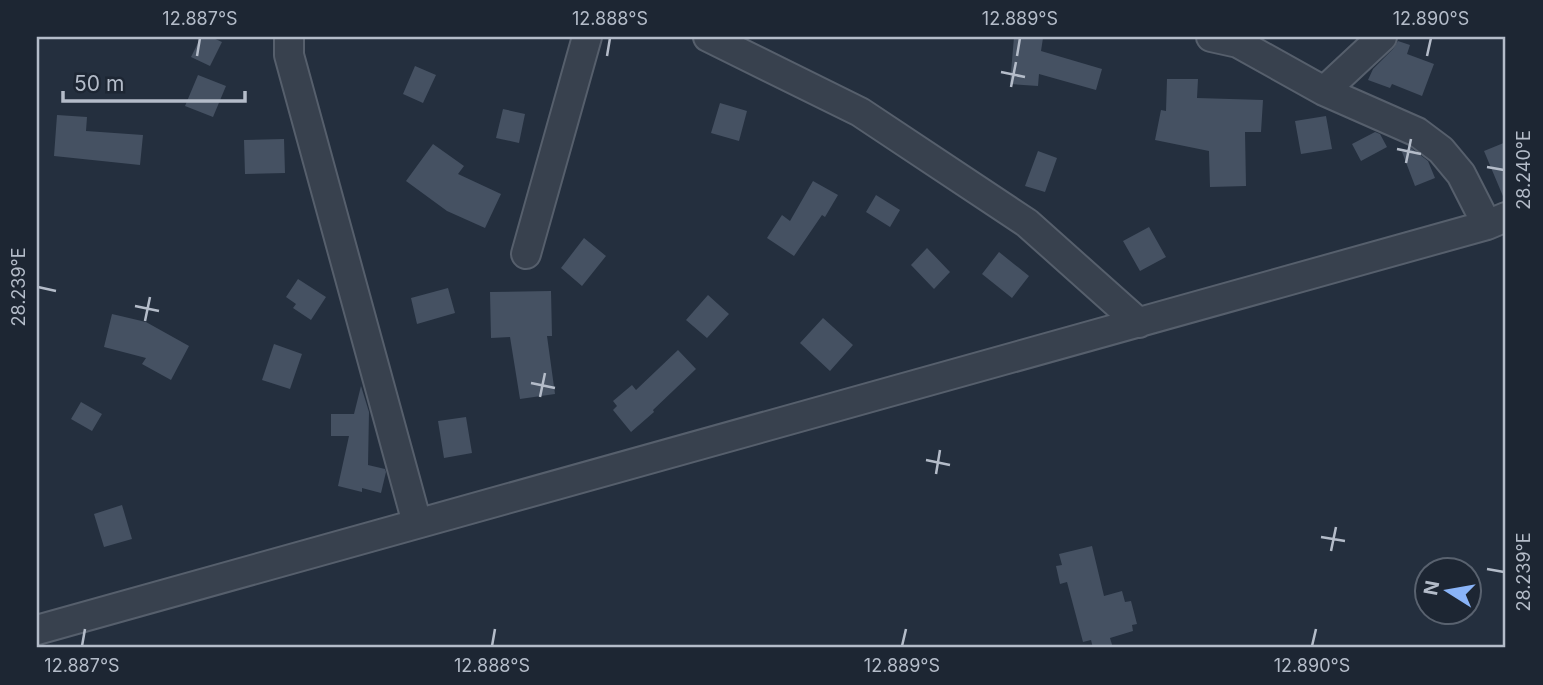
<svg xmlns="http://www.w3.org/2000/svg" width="1543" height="685" viewBox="0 0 1543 685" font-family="Inter,sans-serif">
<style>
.building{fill:#455162}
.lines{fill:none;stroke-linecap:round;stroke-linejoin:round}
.minor-casing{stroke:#565f6c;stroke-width:32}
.minor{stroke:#38414e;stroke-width:28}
.ticks{fill:none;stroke:#b4bcc9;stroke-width:2.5}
.neatline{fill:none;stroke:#b4bcc9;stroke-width:2.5}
.ticks-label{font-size:18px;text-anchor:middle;fill:#b4bcc9}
</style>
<rect width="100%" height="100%" fill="#242f3e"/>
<path class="building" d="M 201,37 L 211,37 L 222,42 L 210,66 L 191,57 Z
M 1014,37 L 1043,38 L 1041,51 L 1102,69 L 1096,90 L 1039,74 L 1038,86 L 1010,84 Z
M 1398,41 L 1410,45 L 1407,54 L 1434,64 L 1422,96 L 1392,84 L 1390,88 L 1368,80 L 1373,69 L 1393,49 Z
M 415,66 L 436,75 L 423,103 L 403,94 Z
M 198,75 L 226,86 L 213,117 L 185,106 Z
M 1167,79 L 1198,79 L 1197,98 L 1263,100 L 1261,132 L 1245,132 L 1246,186 L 1210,187 L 1209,151 L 1155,140 L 1161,110 L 1166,111 Z
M 720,103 L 747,111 L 739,141 L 711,133 Z
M 503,109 L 525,114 L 519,143 L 496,138 Z
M 57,115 L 87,117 L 86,131 L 143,135 L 140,165 L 54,156 Z
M 1326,116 L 1332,149 L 1301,154 L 1295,121 Z
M 1375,132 L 1380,134 L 1387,147 L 1361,161 L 1352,144 Z
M 284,139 L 285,173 L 245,174 L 244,140 Z
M 1506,142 L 1506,201 L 1505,201 L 1484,151 Z
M 433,144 L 464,166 L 458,174 L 501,194 L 485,228 L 447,211 L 406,181 Z
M 1411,148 L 1428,161 L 1435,178 L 1415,186 L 1402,152 Z
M 1038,151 L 1057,158 L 1045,192 L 1025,186 Z
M 813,181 L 838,195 L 825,217 L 822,215 L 794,256 L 767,238 L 782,215 L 790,221 Z
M 876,195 L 900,210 L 890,227 L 866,212 Z
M 1149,227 L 1166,257 L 1140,271 L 1123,241 Z
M 584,238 L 606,256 L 582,286 L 561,268 Z
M 927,248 L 950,272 L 934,289 L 911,265 Z
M 999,252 L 1029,276 L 1012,298 L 982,274 Z
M 298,279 L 326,297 L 311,320 L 293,308 L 296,304 L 286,297 Z
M 448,288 L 455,313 L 417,324 L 411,298 Z
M 551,291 L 552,336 L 547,336 L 555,394 L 520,399 L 510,337 L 491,338 L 490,292 Z
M 708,295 L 729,314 L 707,338 L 686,320 Z
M 112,314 L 146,322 L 189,346 L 171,380 L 142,364 L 146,358 L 104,347 Z
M 823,318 L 853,345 L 830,371 L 800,343 Z
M 274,344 L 302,354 L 290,389 L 262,380 Z
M 678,350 L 696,369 L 653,410 L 654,412 L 631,432 L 613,410 L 617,406 L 613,401 L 632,385 L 636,390 Z
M 361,386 L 369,412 L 368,465 L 385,469 L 386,472 L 381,493 L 362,488 L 362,492 L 338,486 L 349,436 L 331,436 L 331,414 L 354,414 Z
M 81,402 L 102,414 L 92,431 L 71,419 Z
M 466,417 L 472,453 L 444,458 L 438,421 Z
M 122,505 L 132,539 L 104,547 L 94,514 Z
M 1092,546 L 1104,596 L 1122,591 L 1125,602 L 1131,601 L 1137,624 L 1132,625 L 1133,631 L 1110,638 L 1113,648 L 1093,648 L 1091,640 L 1083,642 L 1067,582 L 1060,584 L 1056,566 L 1062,565 L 1059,554 Z"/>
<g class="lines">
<g class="minor-casing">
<path id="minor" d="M 289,37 L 289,55 L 417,523
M 708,37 L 860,112 L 1027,223 L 1139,323
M 1211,37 L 1238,43 L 1324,91 L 1417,132 L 1441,150 L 1461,174 L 1487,225
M 1324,91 L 1382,37
M 526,254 L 587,37
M 37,630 L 1487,225 L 1506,217"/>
</g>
<use href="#minor" class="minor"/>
</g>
<path class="ticks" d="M 197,56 L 200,38M 607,56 L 610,38M 1017,56 L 1020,38M 1427,56 L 1431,38M 1001,72 L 1025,77M 1011,87 L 1016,62M 1397,149 L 1421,154M 1406,163 L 1411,139M 1487,167 L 1504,170M 38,287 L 56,291M 135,306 L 159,311M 145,321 L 150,297M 531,383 L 555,388M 540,397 L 545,373M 926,460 L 950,465M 936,474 L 940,450M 1321,537 L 1345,541M 1331,551 L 1336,527M 1487,569 L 1504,572M 82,646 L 85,629M 492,646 L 495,629M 902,646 L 906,629M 1312,646 L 1316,629"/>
<rect width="1543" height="685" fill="none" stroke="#1d2633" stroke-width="77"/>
<g transform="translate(1448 591) rotate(281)"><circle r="33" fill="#1d2633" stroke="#59626f" stroke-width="2"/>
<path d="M0-5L12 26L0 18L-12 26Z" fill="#8ab4f8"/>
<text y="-10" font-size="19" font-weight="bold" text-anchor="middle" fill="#b4bcc9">N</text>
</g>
<path d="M63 91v10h182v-10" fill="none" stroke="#b4bcc9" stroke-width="3.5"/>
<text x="74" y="91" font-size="21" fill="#b4bcc9" stroke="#1d2633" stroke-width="5" paint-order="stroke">50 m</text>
<rect x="38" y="38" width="1466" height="608" class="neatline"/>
<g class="ticks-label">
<text x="200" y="25">12.887°S</text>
<text x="610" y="25">12.888°S</text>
<text x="1020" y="25">12.889°S</text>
<text x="1431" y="25">12.890°S</text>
<text transform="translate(1524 170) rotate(-90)" y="6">28.240°E</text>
<text transform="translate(19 287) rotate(-90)" y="6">28.239°E</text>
<text transform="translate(1524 572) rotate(-90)" y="6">28.239°E</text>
<text x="82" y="672">12.887°S</text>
<text x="492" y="672">12.888°S</text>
<text x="902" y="672">12.889°S</text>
<text x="1312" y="672">12.890°S</text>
</g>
</svg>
